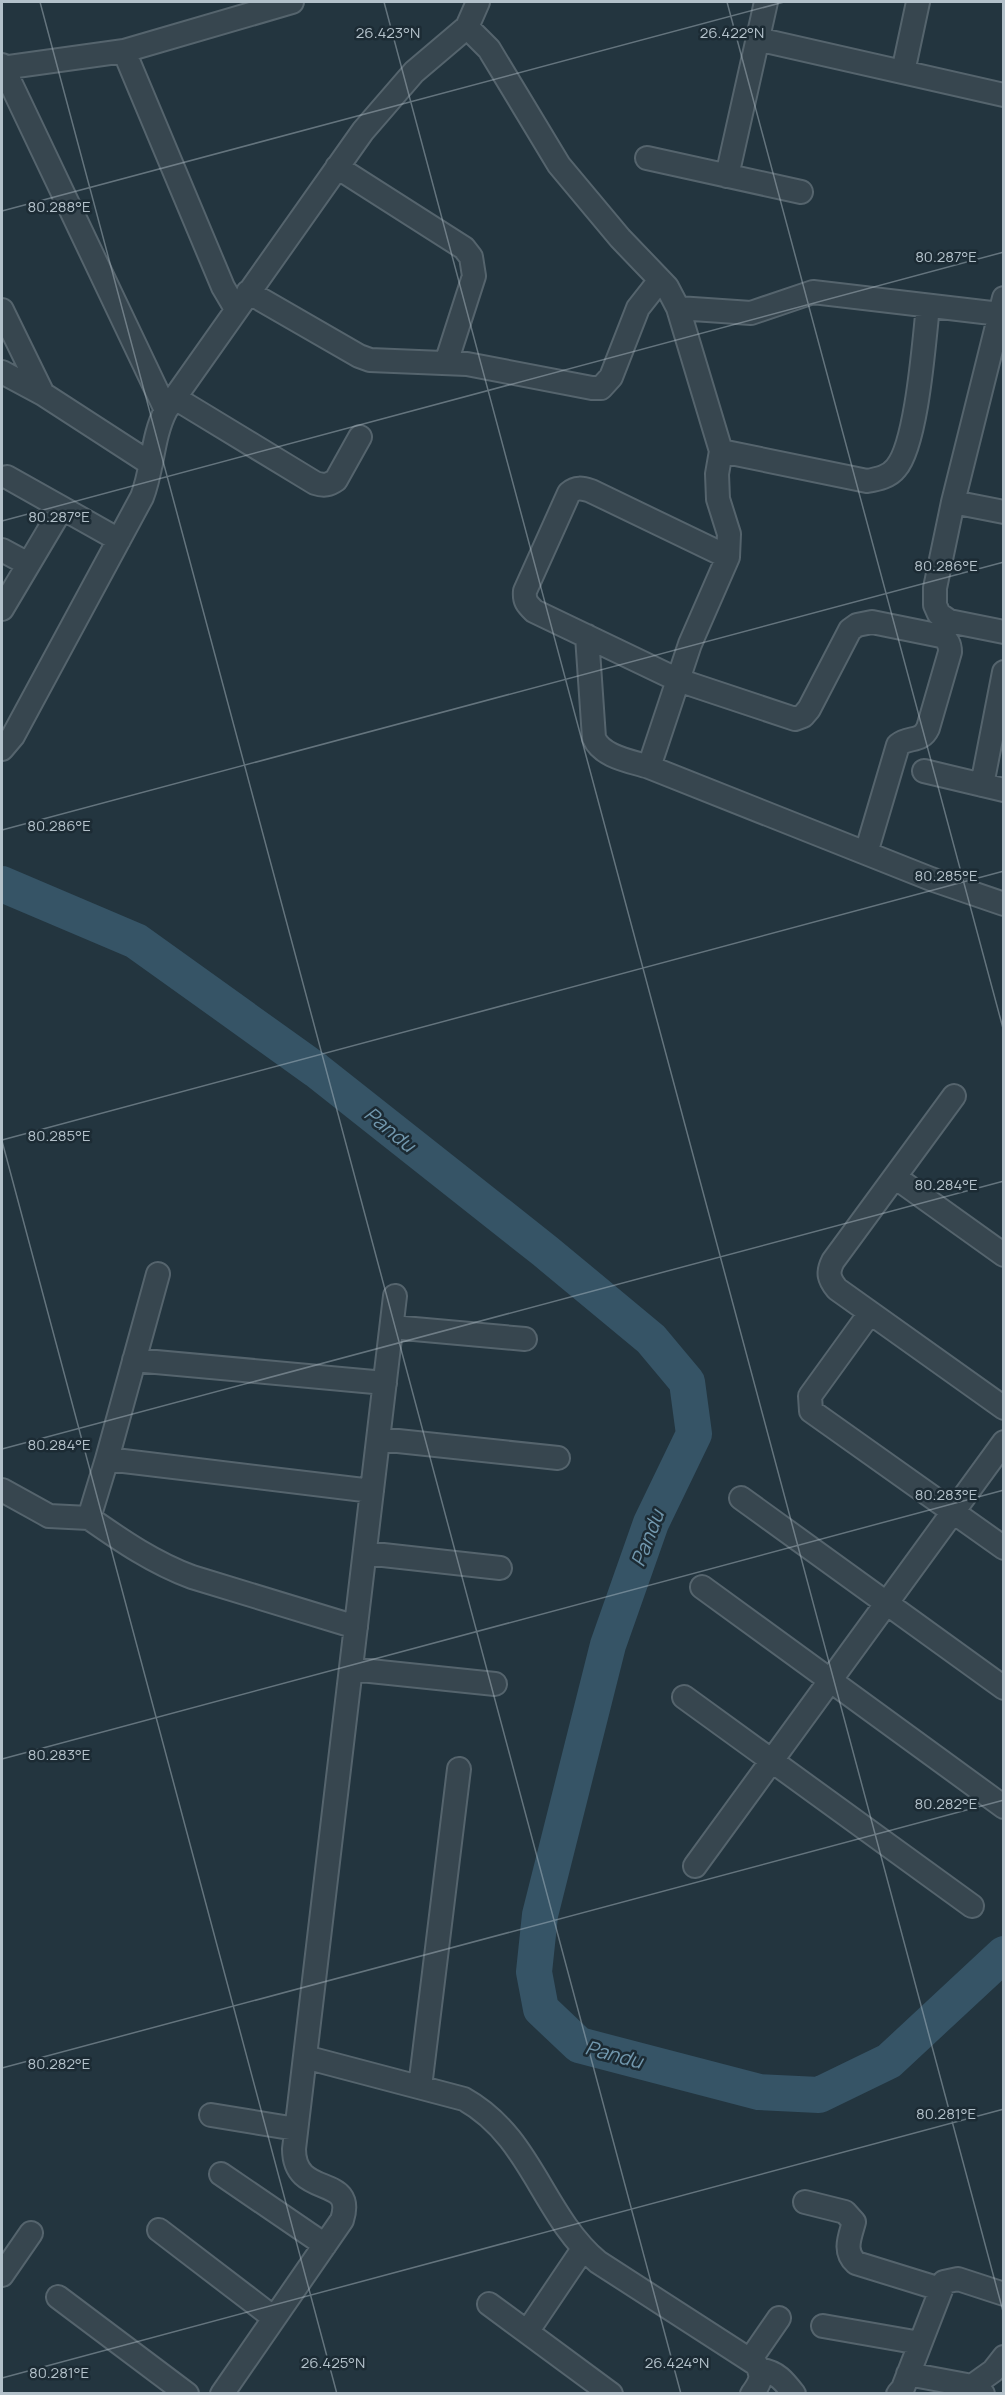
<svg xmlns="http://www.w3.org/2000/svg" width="1005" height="2395" viewBox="0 0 1005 2395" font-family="Manrope,sans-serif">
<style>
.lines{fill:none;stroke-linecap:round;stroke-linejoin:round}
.river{stroke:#365466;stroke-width:36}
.minor-casing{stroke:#55646d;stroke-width:26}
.minor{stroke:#37464f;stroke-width:22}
.ticks{fill:none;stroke:#b3c1ca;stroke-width:1.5;stroke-opacity:0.45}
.labels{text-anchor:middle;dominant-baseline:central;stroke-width:5;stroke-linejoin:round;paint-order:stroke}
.water-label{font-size:20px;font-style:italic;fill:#7298ae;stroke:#1c2b34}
.ticks-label{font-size:15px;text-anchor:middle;fill:#b3c1ca;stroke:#1c2b34;stroke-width:5;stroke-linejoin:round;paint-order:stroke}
</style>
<rect width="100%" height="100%" fill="#23353f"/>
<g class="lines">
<path class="river" d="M 2,884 L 136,941 L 316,1070 L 545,1251 L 651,1339 L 687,1382 L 694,1434 L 651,1523 L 608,1645 L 540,1915 L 534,1972 L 541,2009 L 579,2045 L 759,2092 L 819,2095 L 889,2061 L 1004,1954"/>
<g class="minor-casing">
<path id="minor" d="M 467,27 L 489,49 L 559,165 L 620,238 L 667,287 L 678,308 L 721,451 L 717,474 L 718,499 L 729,534 L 728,557 L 690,644 L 649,767 L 931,879 L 1004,904
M 757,39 L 1004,95
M 124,51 L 223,287 L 236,309
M 2,65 L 166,410
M 2,68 L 124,51 L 292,2
M 903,72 L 918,2
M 647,158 L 801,192
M 337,167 L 464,248 L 471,257 L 474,276 L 446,363
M 727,176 L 766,2
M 248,292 L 359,356 L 370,360 L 467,364 L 592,388 L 601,388 L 611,377 L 638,308 L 660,280
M 1004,298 L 953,502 L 935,588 L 935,605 L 939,614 L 949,621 L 1004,632
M 678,308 L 751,313 L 813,292 L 1000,314
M 2,310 L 43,394
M 2,372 L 43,394 L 151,464
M 175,398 L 315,483 C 324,486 329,485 336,480 L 360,437
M 721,451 L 867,481 C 878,479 889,477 896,468 C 917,444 924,341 928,306
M 7,477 L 119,540
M 953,502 L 1004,512
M 2,550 L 28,564
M 728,557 L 591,491 C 582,488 576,487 569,493 L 525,591 C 524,601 527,604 534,611 L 678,680 L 795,719 L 803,716 L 809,709 L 850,630 L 857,625 L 872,622 L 941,636 C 948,640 950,644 950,652 L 928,728 C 921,743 909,736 898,745 L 866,853
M 2,609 L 62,508
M 587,636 L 594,738 C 602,757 631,761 649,767
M 2,749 L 13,736 L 142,497 C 153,469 152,437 166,410 L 363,131 L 414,72 L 467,27 L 478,2
M 924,771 L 1004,790
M 982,785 L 1004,672
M 954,1096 L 833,1261 C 827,1273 829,1279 837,1289 L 1004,1408
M 895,1177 L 1004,1255
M 158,1274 L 107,1459 L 372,1491
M 870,1313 L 810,1396 L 811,1411 L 1004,1548
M 392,1327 L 525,1339
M 134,1360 L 385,1383
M 379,1439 L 558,1458
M 107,1459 L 89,1518 C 122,1541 154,1563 192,1577 L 356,1627
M 2,1490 L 49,1516 L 89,1518
M 741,1498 L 1004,1688
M 365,1553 L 500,1568
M 702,1587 L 1004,1807
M 351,1669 L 495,1684
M 684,1697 L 972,1906
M 695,1866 L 1004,1442
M 305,2057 L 464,2099 C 532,2137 542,2215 598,2262 L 756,2364 C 764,2376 760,2383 752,2394
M 420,2087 L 459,1769
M 211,2115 L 296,2129
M 221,2174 L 325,2245
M 805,2202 L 845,2212 L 854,2222 C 850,2237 843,2251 856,2263 L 940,2289
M 159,2230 L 274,2318
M 2,2275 L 31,2233
M 58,2297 L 187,2394
M 489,2304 L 611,2394
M 823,2326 L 920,2343
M 527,2332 L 583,2249
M 750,2360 L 779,2318
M 761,2370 C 777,2372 784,2381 794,2394
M 908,2374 L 972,2386 L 983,2394
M 972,2386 L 993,2371 L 1004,2357
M 222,2394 L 342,2220 C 357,2173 294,2200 294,2149 L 395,1296
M 898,2394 L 903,2388 L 944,2282 L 958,2279 L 1004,2294"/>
</g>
<use href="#minor" class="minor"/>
</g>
<path class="ticks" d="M 40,2 L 681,2394M 384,2 L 1004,2315M 727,2 L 1004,1032M 2,211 L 784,2M 2,521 L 1004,252M 2,830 L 1004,562M 2,1140 L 1004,871M 2,1141 L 337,2394M 2,1449 L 1004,1181M 2,1759 L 1004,1490M 2,2068 L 1004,1800M 2,2378 L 1004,2109"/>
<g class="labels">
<g class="water-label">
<text transform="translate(390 1129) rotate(39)">Pandu</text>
<text transform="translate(647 1538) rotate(-69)">Pandu</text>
<text transform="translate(614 2054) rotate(15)">Pandu</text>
</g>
</g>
<g class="ticks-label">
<text x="732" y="38">26.422°N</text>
<text x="388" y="38">26.423°N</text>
<text x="59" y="212">80.288°E</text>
<text x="946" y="262">80.287°E</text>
<text x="59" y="522">80.287°E</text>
<text x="946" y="571">80.286°E</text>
<text x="59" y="831">80.286°E</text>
<text x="946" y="881">80.285°E</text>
<text x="59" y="1141">80.285°E</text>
<text x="946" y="1190">80.284°E</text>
<text x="59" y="1450">80.284°E</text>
<text x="946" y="1500">80.283°E</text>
<text x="59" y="1760">80.283°E</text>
<text x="946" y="1809">80.282°E</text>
<text x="59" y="2069">80.282°E</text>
<text x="946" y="2119">80.281°E</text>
<text x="333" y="2368">26.425°N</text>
<text x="677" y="2368">26.424°N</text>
<text x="59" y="2378">80.281°E</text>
</g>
<rect width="1005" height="2395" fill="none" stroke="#b3c1ca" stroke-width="6"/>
</svg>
